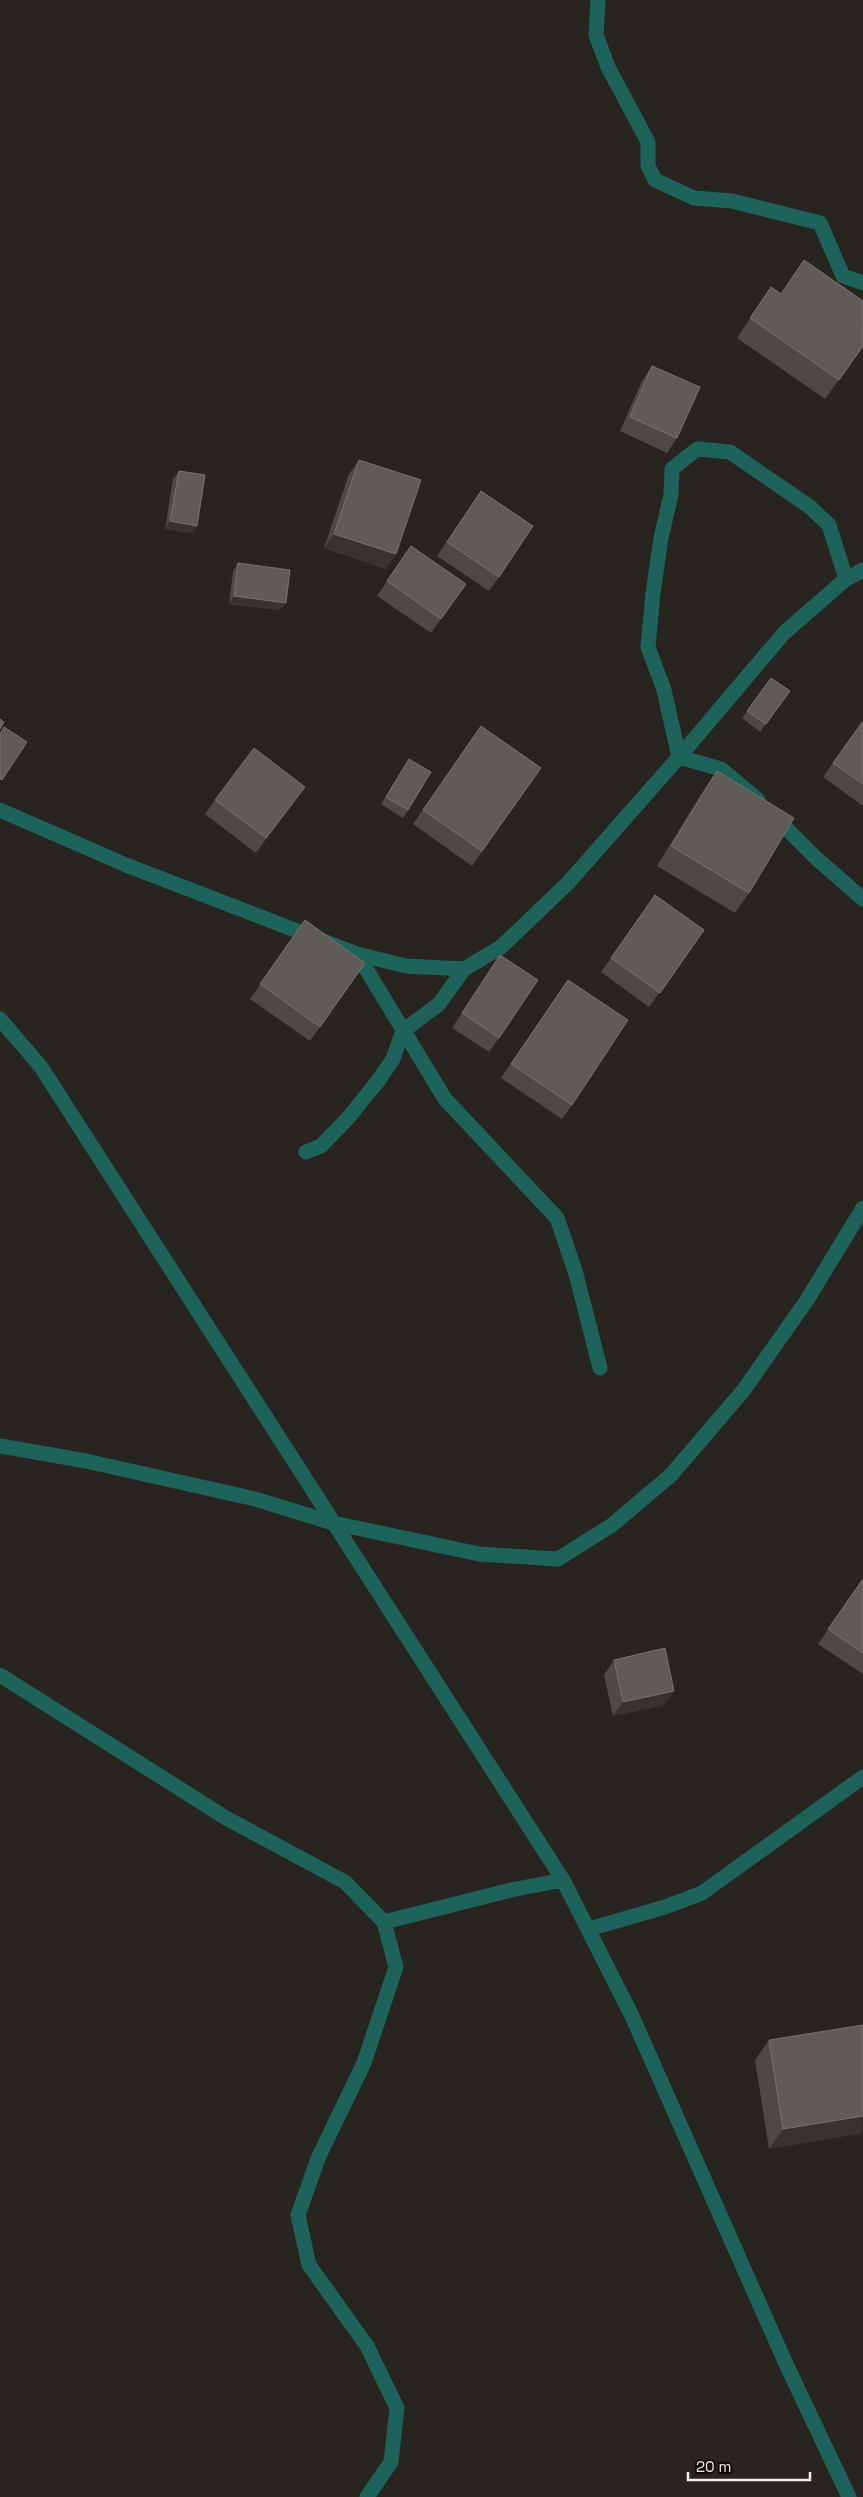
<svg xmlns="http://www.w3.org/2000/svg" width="863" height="2497" viewBox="0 0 863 2497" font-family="'Space Grotesk',sans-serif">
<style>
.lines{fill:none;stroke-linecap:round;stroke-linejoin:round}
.street{stroke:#1e6359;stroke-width:15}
.wall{fill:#4e4946}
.shaded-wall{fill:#38332f}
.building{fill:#605b57;stroke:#77726f}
</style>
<rect width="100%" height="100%" fill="#282420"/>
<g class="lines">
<path class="street" d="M 598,0 L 596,35 L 608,67 L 648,142 L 648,166 L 655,180 L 694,198 L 732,201 L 820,223 L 843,276 L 863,283
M 758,800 L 721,769 L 679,757 L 664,690 L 648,647 L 653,593 L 661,538 L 671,495 L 672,469 L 697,449 L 730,452 L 810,507 L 829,525 L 846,579
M 0,810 L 126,865 L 357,954 L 406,966 L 464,969 L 501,947 L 568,883 L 679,757 L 784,633 L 846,579 L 863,570
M 774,816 L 816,858 L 863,899
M 357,954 L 445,1099 L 557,1218 L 576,1274 L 600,1368
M 0,1019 L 41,1067 L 563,1880 L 632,2016 L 786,2364 L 849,2497
M 306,1152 L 321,1146 L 348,1118 L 378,1081 L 393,1059 L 403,1031 L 439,1004 L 464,969
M 0,1446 L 86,1461 L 255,1499 L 333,1523 L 479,1554 L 558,1559 L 612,1525 L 671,1475 L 743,1391 L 807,1300 L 863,1208
M 0,1675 L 226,1818 L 345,1882 L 384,1922 L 396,1967 L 364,2063 L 319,2156 L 298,2215 L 309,2265 L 367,2346 L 397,2408 L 391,2462 L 367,2497
M 384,1922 L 511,1890 L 563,1880
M 589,1929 L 665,1907 L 702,1893 L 863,1777"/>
</g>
<path class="wall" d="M 771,287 L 781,294 L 862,325 L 863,346 L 825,399 L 737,338 Z
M 652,366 L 677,438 L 667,453 L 620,431 L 642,381 Z
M 359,460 L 386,569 L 324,548 L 349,474 Z
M 179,471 L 197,526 L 192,533 L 165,529 L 173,479 Z
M 481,491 L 499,577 L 489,591 L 437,556 Z
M 411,546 L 466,584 L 431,633 L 377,596 Z
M 238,563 L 286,603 L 280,610 L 229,604 L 233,571 Z
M 771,678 L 790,691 L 760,732 L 742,718 Z
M 863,721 L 863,806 L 823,777 Z
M 481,726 L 541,768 L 472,866 L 413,824 Z
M 409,759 L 408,810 L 403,818 L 381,804 Z
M 717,771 L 749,893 L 735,913 L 657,866 L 703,791 Z
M 305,787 L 256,853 L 205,814 L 215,800 Z
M 655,895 L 704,930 L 649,1007 L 601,972 Z
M 305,920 L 365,963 L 310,1041 L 250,999 Z
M 500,955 L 499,1038 L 489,1052 L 452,1028 Z
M 568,980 L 572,1105 L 562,1119 L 501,1078 Z
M 863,1578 L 863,1674 L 818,1644 Z
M 614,1660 L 664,1705 L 613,1716 L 604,1675 Z
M 769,2040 L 862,2133 L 769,2149 L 755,2060 Z"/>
<path class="shaded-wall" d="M 170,521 L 197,526 L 192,533 L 165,529 Z
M 334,534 L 396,554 L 386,569 L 324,548 Z
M 234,596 L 286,603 L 280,610 L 229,604 Z
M 305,787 L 295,801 L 256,853 L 266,838 Z
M 674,1691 L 664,1705 L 613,1716 L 623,1702 Z
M 863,2116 L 862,2133 L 769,2149 L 783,2129 Z"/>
<path class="building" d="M 804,260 L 863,301 L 863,323 L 862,325 L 863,325 L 863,346 L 839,380 L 750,318 L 771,287 L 781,294 Z
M 652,366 L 700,387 L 677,438 L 630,417 Z
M 359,460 L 421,480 L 396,554 L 334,534 Z
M 179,471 L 205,475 L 197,526 L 170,521 Z
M 481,491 L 533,526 L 499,577 L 447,542 Z
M 411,546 L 466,584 L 441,619 L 387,581 Z
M 238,563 L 290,570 L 286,603 L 234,596 Z
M 771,678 L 790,691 L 766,724 L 747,711 Z
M 0,719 L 4,722 L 0,729 Z
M 863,721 L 863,784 L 833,763 Z
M 481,726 L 541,768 L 482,851 L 423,810 Z
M 4,727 L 27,742 L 2,780 L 0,779 L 0,734 Z
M 254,748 L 305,787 L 266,838 L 215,800 Z
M 409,759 L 431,772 L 408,810 L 386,797 Z
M 717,771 L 794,818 L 749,893 L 671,846 Z
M 655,895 L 704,930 L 660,993 L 611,958 Z
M 305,920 L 365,963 L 320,1027 L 260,984 Z
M 500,955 L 538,980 L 499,1038 L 462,1013 Z
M 568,980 L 628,1020 L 572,1105 L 511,1064 Z
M 863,1579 L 863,1653 L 828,1629 Z
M 665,1648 L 674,1691 L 623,1702 L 614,1660 Z
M 863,2025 L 863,2116 L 783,2129 L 769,2040 Z"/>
<path d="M688 2472v8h122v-8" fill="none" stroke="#f2efec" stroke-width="2.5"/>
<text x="696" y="2472" font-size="15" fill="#f2efec" stroke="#0f0d0c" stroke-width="4" paint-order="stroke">20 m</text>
</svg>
